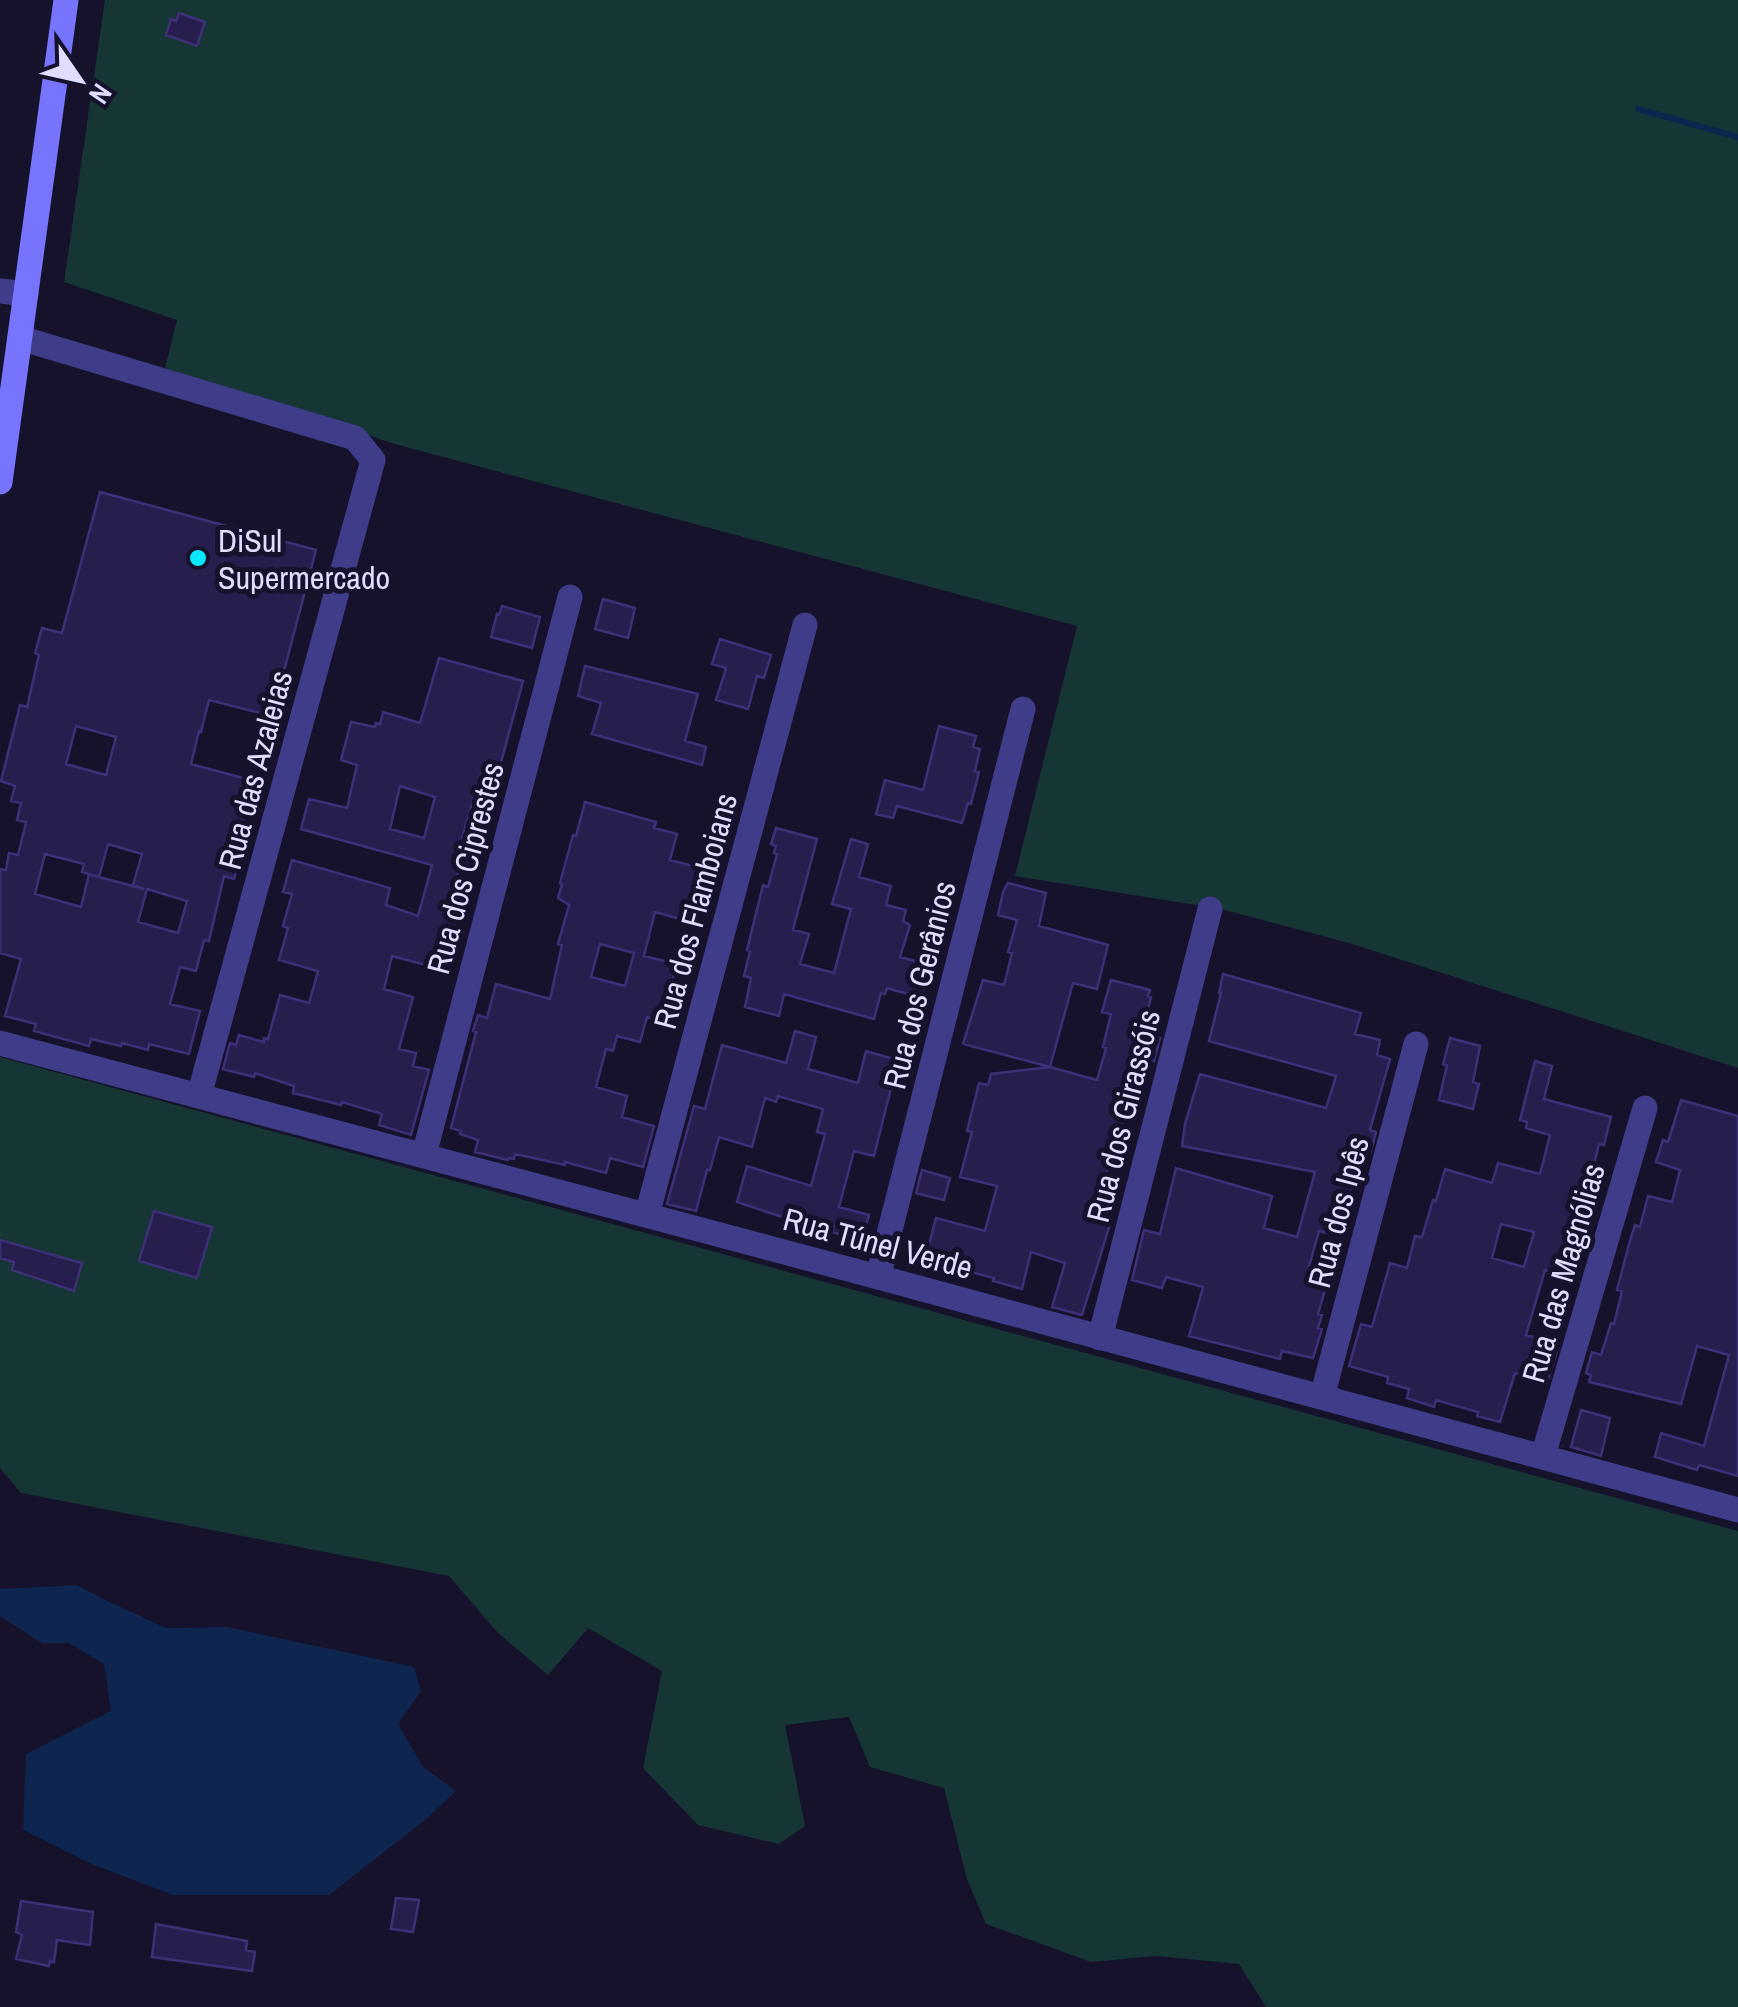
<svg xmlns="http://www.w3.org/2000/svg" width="1738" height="2007" viewBox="0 0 1738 2007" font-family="'Archivo Narrow',sans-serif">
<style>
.green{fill:#153634}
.water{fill:#0e264f}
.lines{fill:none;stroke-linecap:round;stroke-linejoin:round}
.stream{stroke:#0e264f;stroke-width:6}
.building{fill:#271e4d;stroke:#3e3078;stroke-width:2.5;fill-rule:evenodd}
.street{stroke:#3f3d8a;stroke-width:25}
.secondary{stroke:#7774fe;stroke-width:25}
.poi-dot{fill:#0ae7fd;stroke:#16122c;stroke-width:4}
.labels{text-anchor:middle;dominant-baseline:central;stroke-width:10;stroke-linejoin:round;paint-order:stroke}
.poi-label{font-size:32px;fill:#e0ddff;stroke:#16122c;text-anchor:start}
.street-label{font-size:32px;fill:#e0ddff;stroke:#16122c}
</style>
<rect width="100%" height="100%" fill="#16122c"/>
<path class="green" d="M 105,0 L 1738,0 L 1738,1068 L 1349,943 L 1221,909 L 1015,876 L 1077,626 L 395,444 L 165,368 L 177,320 L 64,282 Z
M 0,1057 L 1738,1531 L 1738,2007 L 1266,2007 L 1239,1964 L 1156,1956 L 1091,1962 L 986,1924 L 967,1879 L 944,1788 L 870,1767 L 849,1717 L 785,1725 L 805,1826 L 779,1844 L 698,1825 L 643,1768 L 662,1671 L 588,1628 L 548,1675 L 498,1633 L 449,1576 L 21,1493 L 0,1468 Z"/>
<path class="water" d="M 77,1585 L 103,1599 L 166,1628 L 227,1627 L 414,1667 L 421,1691 L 398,1724 L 423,1767 L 456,1791 L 425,1820 L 329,1895 L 173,1895 L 89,1863 L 23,1830 L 26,1754 L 111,1711 L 104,1664 L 69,1643 L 42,1643 L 0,1616 L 0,1589 Z"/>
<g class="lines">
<path class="stream" d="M 1638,109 L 1738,137"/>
</g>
<path class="building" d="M 179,13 L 205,22 L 197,46 L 166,35 L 171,19 L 176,21 Z
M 100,492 L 316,550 L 272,716 L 209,700 L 201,732 L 199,731 L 191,764 L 254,781 L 234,852 L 241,854 L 234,879 L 224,876 L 209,941 L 204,940 L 196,971 L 180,967 L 170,1004 L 200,1011 L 189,1054 L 149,1044 L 148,1050 L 122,1043 L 121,1046 L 91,1039 L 89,1046 L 34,1031 L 36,1024 L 5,1016 L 21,959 L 0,953 L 0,869 L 6,870 L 9,853 L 18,855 L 26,822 L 17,820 L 21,803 L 11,801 L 15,786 L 1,781 L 20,705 L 27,707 L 39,655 L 35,653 L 42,628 L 62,633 ZM 76,726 L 116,737 L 106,775 L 66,764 ZM 108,844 L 142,854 L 133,885 L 144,889 L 99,877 ZM 45,854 L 84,864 L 82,872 L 99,877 L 89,874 L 81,907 L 35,894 ZM 147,889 L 187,901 L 178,933 L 138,922 Z
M 603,599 L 635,608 L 628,638 L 595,629 Z
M 502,606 L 540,617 L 532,648 L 491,637 L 497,614 L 499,615 Z
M 720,639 L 771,655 L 764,678 L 757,676 L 748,709 L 716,700 L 726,668 L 712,664 Z
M 439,658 L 523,681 L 497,777 L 481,773 L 462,838 L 478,842 L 471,868 L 460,865 L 451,901 L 462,903 L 452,938 L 446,936 L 437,968 L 392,956 L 384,989 L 413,997 L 399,1049 L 416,1053 L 413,1066 L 429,1070 L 411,1135 L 379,1125 L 382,1114 L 342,1102 L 341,1105 L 293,1093 L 294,1086 L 255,1073 L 254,1077 L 223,1069 L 230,1043 L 236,1045 L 239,1035 L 264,1042 L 264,1038 L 268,1039 L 280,995 L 309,1003 L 318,971 L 279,960 L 288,928 L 283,926 L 292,894 L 283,892 L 292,860 L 390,888 L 386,905 L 418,916 L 432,865 L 301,829 L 309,799 L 347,808 L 357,765 L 341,760 L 351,722 L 375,727 L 376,723 L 380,724 L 383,712 L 420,723 ZM 400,786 L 435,797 L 424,838 L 390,829 Z
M 585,666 L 698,694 L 685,741 L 706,747 L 702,765 L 592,734 L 601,703 L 578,696 Z
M 939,726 L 976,736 L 973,747 L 980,749 L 975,771 L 979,772 L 971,804 L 968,803 L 962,823 L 897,806 L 893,818 L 876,814 L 885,780 L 923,790 Z
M 585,802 L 656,822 L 654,828 L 677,834 L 670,860 L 705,869 L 691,922 L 655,912 L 644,956 L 677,964 L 662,1022 L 647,1017 L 640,1042 L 617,1036 L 613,1051 L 606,1049 L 596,1087 L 627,1096 L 622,1117 L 654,1126 L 643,1167 L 610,1158 L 606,1173 L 565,1162 L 565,1165 L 515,1154 L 514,1159 L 509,1158 L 508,1160 L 475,1152 L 478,1140 L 460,1134 L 461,1131 L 451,1128 L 476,1032 L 473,1031 L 478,1015 L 487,1018 L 496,984 L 550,999 L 562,945 L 558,944 L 569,905 L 558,898 L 562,884 L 560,883 L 573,835 L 576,836 ZM 600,944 L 634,953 L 625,986 L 591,977 Z
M 776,828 L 817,839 L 793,930 L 809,934 L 800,964 L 834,973 L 851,909 L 832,904 L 851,839 L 868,844 L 859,877 L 891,886 L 886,905 L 906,910 L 903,921 L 910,925 L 900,957 L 931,965 L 922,998 L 887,988 L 885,994 L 881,993 L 874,1019 L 784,994 L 779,1016 L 745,1007 L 751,978 L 744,976 L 750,951 L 747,950 L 763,885 L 768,887 L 777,854 L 774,853 L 776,846 L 771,844 Z
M 1008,883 L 1046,893 L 1039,926 L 1108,945 L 1097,989 L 1073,983 L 1050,1067 L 963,1044 L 983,980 L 1004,985 L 1012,953 L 1008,952 L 1017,920 L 998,915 L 1003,892 Z
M 1223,974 L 1361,1013 L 1355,1034 L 1380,1040 L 1377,1055 L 1390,1059 L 1370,1130 L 1376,1132 L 1371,1151 L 1362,1149 L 1344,1213 L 1337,1211 L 1332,1234 L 1319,1231 L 1306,1277 L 1327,1283 L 1318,1314 L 1322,1315 L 1318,1328 L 1322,1329 L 1313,1358 L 1282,1351 L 1280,1359 L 1189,1336 L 1203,1287 L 1166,1277 L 1162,1288 L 1132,1280 L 1144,1230 L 1160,1234 L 1176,1168 L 1272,1196 L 1264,1228 L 1297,1237 L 1315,1172 L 1182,1146 L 1185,1124 L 1200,1074 L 1326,1108 L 1336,1076 L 1209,1041 L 1221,993 L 1219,993 Z
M 1111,980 L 1150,990 L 1148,996 L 1151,997 L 1144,1026 L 1153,1025 L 1150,1035 L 1160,1038 L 1154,1061 L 1144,1058 L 1136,1090 L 1130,1088 L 1118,1142 L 1114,1142 L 1103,1188 L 1107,1190 L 1100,1218 L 1111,1221 L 1082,1315 L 1052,1307 L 1065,1263 L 1031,1252 L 1022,1289 L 993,1281 L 994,1278 L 925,1260 L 936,1218 L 985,1231 L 997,1186 L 960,1177 L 972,1132 L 967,1131 L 979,1083 L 988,1085 L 991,1074 L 1050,1067 L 1097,1080 L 1106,1048 L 1103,1047 L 1111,1014 L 1102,1012 Z
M 795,1031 L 816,1037 L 808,1069 L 858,1083 L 866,1051 L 898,1060 L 874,1156 L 854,1151 L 839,1207 L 869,1215 L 862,1241 L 832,1232 L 834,1226 L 793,1214 L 791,1220 L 737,1202 L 747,1166 L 811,1186 L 825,1134 L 817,1132 L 823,1109 L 778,1096 L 776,1102 L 765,1098 L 752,1147 L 719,1137 L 710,1170 L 707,1170 L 696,1211 L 667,1204 L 694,1106 L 705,1109 L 722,1045 L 786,1063 Z
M 1450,1038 L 1480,1046 L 1473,1082 L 1479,1084 L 1473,1109 L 1439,1100 L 1447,1065 L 1443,1064 Z
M 1535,1061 L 1552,1066 L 1544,1099 L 1611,1117 L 1604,1145 L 1599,1144 L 1591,1177 L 1583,1175 L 1572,1219 L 1580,1221 L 1565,1275 L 1545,1270 L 1526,1335 L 1549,1341 L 1548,1345 L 1558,1348 L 1547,1383 L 1515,1373 L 1500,1422 L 1477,1416 L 1478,1412 L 1436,1400 L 1434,1407 L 1407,1398 L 1409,1389 L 1387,1383 L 1388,1377 L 1349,1366 L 1361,1324 L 1372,1327 L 1390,1263 L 1407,1268 L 1415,1236 L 1422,1237 L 1433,1200 L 1436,1201 L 1445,1169 L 1492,1183 L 1498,1163 L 1540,1174 L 1550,1135 L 1526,1128 L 1527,1122 L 1520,1120 ZM 1501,1224 L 1534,1232 L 1524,1267 L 1492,1258 Z
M 1681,1100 L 1738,1116 L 1738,1476 L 1699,1465 L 1697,1470 L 1655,1457 L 1661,1433 L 1704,1446 L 1729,1355 L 1697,1346 L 1681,1404 L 1589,1382 L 1591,1375 L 1586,1373 L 1592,1352 L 1601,1355 L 1611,1323 L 1614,1324 L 1622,1291 L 1617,1290 L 1629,1244 L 1635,1225 L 1640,1227 L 1648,1196 L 1672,1202 L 1680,1170 L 1656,1162 L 1663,1140 L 1668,1142 Z
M 922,1170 L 950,1178 L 944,1200 L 916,1193 Z
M 154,1211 L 212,1227 L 197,1278 L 139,1261 Z
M 0,1240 L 82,1263 L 74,1291 L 12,1270 L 14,1262 L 0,1258 Z
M 1581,1410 L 1610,1418 L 1601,1456 L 1571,1447 Z
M 396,1898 L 419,1900 L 413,1932 L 391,1929 Z
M 21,1901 L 93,1912 L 90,1945 L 57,1940 L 54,1962 L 50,1961 L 49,1966 L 16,1959 L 22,1935 L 16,1932 Z
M 156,1924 L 247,1941 L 246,1950 L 255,1952 L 252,1971 L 152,1957 Z"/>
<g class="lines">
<path class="street" d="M 0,291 L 26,294
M 20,338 L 355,438 L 373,460 L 199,1096
M 0,1043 L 878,1277 L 1738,1510
M 424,1155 L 570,597
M 647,1215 L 805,625
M 878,1277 L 1023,709
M 1100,1338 L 1210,909
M 1322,1397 L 1416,1044
M 1543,1456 L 1645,1108"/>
<path class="secondary" d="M 0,482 L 66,0"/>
</g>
<circle class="poi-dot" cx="198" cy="558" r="10"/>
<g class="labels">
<g class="poi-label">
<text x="218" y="540">DiSul<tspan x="218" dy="37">Supermercado</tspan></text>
</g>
<g class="street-label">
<text transform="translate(255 770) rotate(-75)">Rua das Azaleias</text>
<text transform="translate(465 868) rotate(-75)">Rua dos Ciprestes</text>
<text transform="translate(695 911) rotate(-75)">Rua dos Flamboians</text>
<text transform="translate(919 985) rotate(-76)">Rua dos Gerânios</text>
<text transform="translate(1123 1116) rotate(-76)">Rua dos Girassóis</text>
<text transform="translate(1338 1212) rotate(-75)">Rua dos Ipês</text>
<text transform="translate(878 1243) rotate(15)">Rua Túnel Verde</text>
<text transform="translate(1563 1273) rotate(-74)">Rua das Magnólias</text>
</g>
</g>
<g transform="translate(80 80) rotate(124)" stroke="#16122c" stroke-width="8" paint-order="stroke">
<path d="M0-8L18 38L0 25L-18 38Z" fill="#e0ddff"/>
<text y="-15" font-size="28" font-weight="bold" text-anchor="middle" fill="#e0ddff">N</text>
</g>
</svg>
